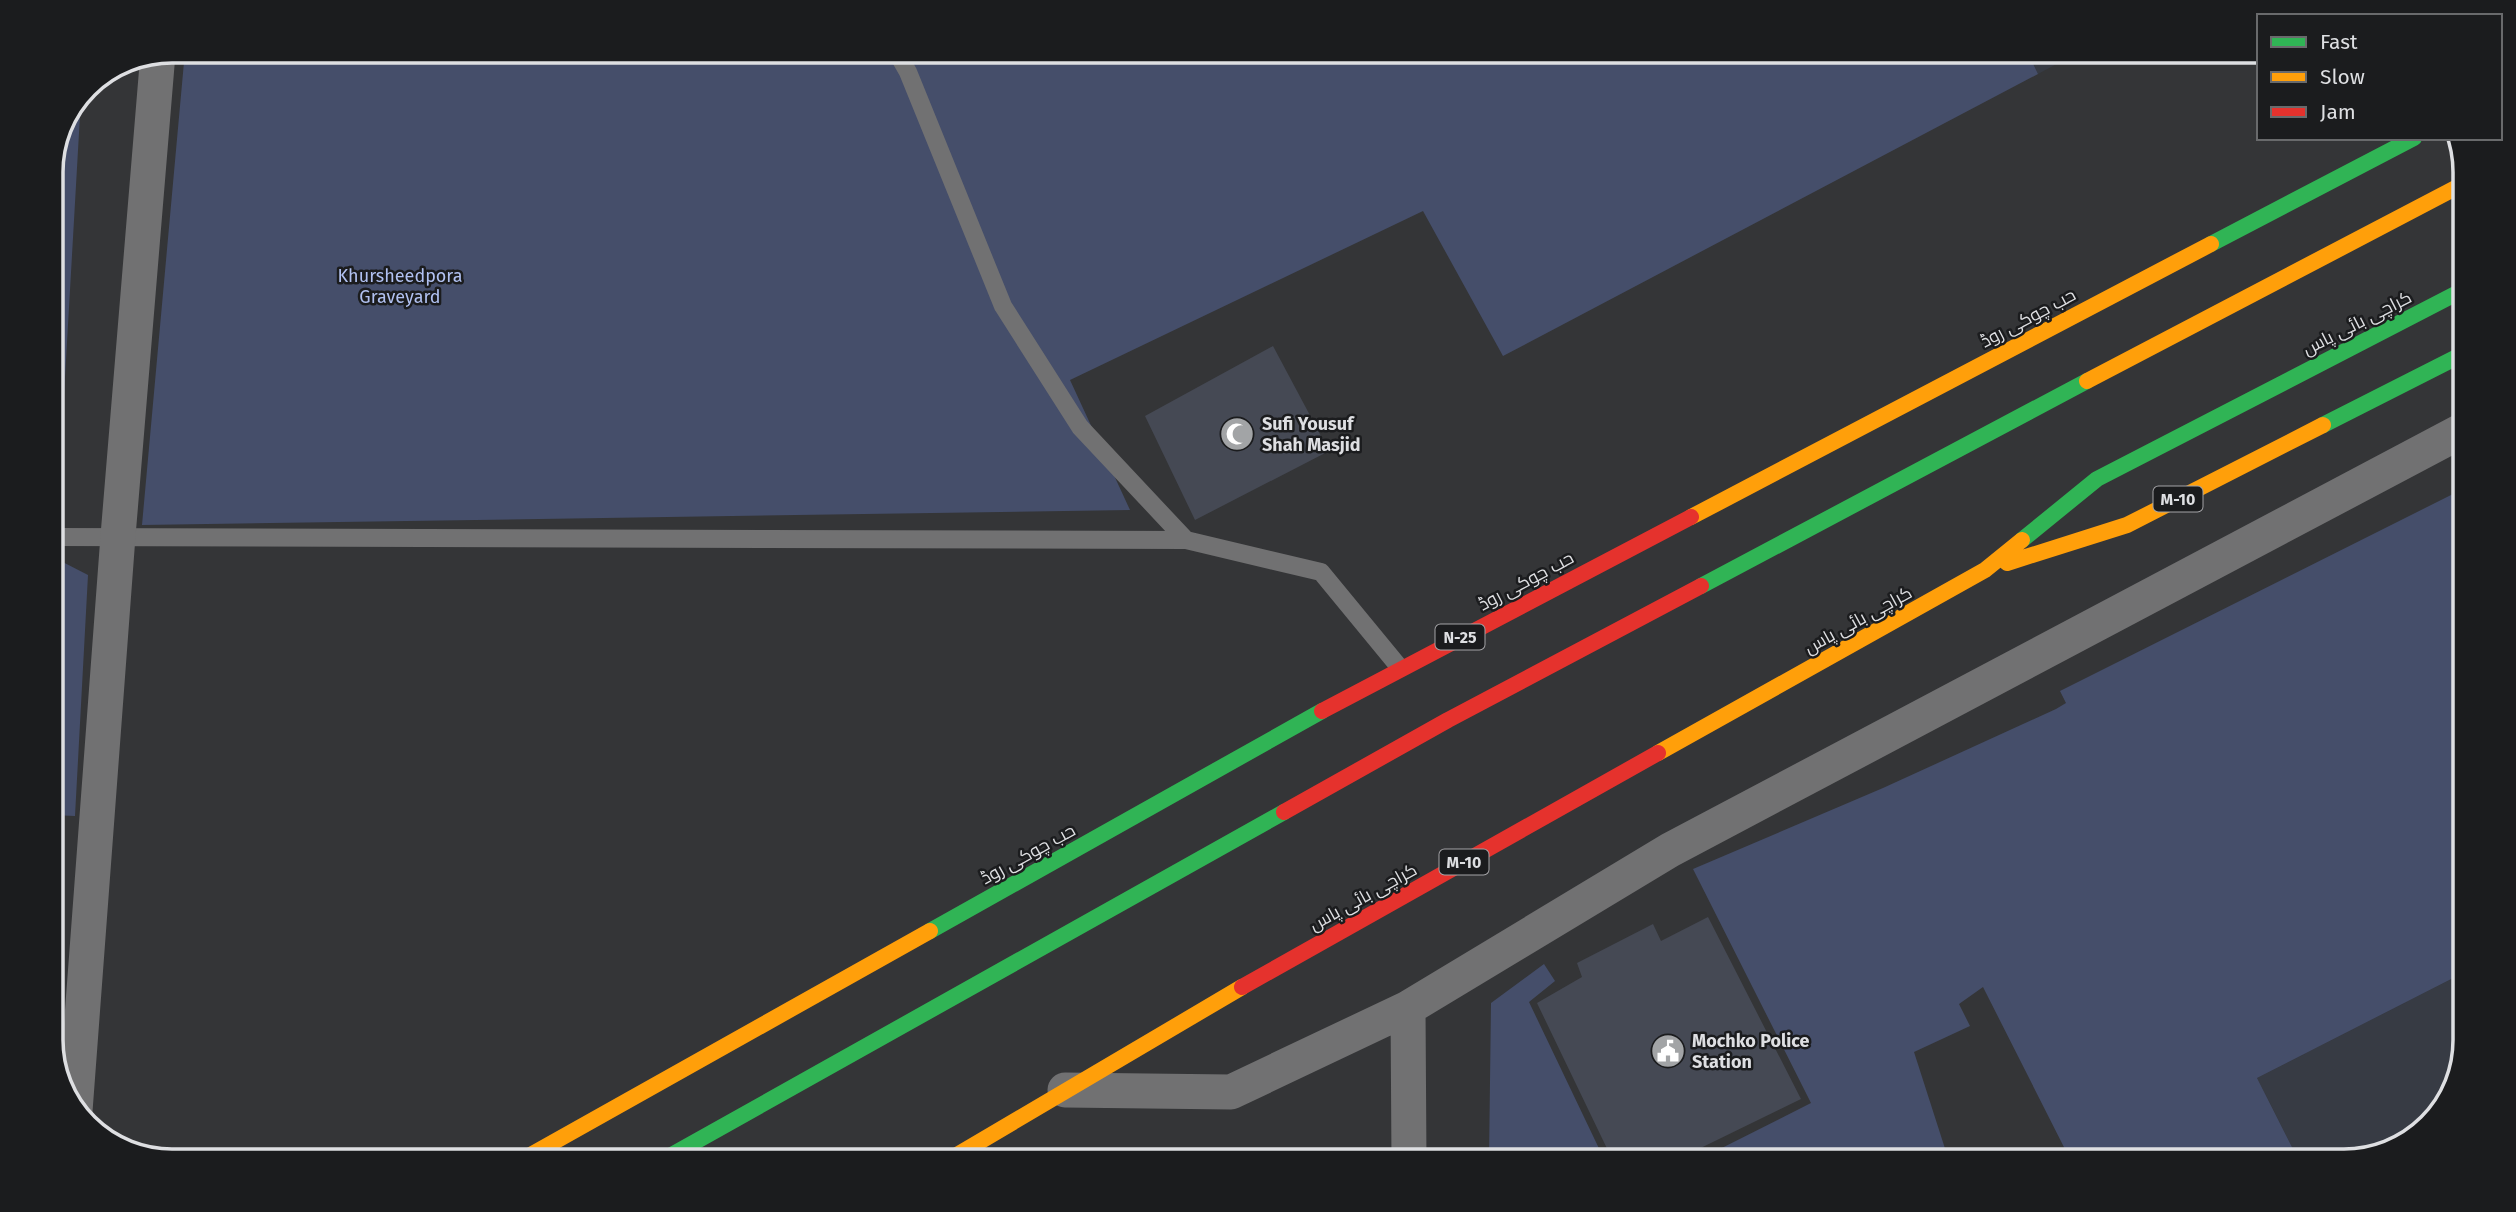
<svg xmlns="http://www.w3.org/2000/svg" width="2516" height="1212" viewBox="0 0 2516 1212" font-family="'Fira Sans',Cairo,sans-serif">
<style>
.built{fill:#373b44}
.green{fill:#454e6a}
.building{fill:#454954}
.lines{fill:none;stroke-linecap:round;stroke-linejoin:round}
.lane{stroke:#717172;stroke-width:18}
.street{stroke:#717172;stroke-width:35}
.fast{stroke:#30b455;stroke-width:16}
.slow{stroke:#ff9f0a;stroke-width:16}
.jam{stroke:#e5322d;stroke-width:16}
.labels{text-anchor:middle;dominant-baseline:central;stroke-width:5;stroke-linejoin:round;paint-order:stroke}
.shield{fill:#1b1c1e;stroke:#a4a4a7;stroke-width:2}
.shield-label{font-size:16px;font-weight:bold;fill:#dedfe2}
.park-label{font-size:18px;fill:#b1c1f1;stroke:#1b1c1e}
.street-label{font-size:18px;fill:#dedfe2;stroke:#1b1c1e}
.poi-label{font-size:18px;font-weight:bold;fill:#dedfe2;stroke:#1b1c1e;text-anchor:start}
.rim{fill:none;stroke:#dedfe2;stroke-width:3.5}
</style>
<rect width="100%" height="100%" fill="#343537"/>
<path class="built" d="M 2027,51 L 2081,51 L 2038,74 Z
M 2465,972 L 2465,1040 L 2453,1093 L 2411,1141 L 2345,1161 L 2299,1161 L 2257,1078 Z"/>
<path class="green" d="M 185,51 L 2027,51 L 2038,74 L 1503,356 L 1423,211 L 1070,380 L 1130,510 L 142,525 Z
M 81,98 L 59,482 L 51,482 L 51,164 Z
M 2465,488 L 2465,972 L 2257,1078 L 2299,1161 L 2071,1161 L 1983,987 L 1959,1004 L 1970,1026 L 1914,1052 L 1949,1161 L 1696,1161 L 1811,1103 L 1693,869 L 1883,788 L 2056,709 L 2066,703 L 2060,691 Z
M 51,556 L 88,575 L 75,816 L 51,815 Z
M 1544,964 L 1555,981 L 1529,1002 L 1605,1161 L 1489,1161 L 1491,1003 Z"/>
<path class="building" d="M 1273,346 L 1329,451 L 1195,520 L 1145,416 Z
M 1708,917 L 1801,1099 L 1674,1161 L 1613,1161 L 1537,1003 L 1582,977 L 1577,963 L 1653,924 L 1661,941 Z"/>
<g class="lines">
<path class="lane" d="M 896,51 L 908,72 L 1003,306 L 1080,427 L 1186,540
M 51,537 L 1186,540 L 1321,572 L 1400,668"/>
<path class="street" d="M 1408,1008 L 1409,1161
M 1065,1090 L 1231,1092 L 1408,1008 L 1670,850 L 2465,429
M 75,1111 L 118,536 L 158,53"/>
<path class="fast" d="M 2211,244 L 2414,138
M 2323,425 L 2465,353
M 2022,540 L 2097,479 L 2465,289
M 1701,586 L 2087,381
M 930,931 L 1322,711
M 661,1161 L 1284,812"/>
<path class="slow" d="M 2087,381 L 2465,183
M 1691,517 L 2211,244
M 2007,563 L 2127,525 L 2323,425
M 1658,753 L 1985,570 L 2022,540
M 520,1161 L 930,931
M 947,1161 L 1242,987"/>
<path class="jam" d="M 1322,711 L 1691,517
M 1284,812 L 1448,720 L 1701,586
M 1242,987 L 1658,753"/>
</g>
<defs>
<g id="mosque-disc" transform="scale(1.75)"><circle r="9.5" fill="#a2a4a6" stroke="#1b1c1e"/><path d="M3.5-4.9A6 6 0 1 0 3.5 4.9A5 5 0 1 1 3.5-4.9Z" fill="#fff"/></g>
<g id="civic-disc" transform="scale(1.75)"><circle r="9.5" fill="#a2a4a6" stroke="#1b1c1e"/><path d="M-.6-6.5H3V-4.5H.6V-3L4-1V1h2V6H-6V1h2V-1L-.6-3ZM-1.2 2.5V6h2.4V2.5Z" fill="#fff"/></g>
</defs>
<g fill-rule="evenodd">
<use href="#mosque-disc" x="1237" y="434"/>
<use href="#civic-disc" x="1668" y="1051"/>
</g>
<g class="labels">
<g class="shield">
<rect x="2153.5" y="486.5" width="49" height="25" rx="5"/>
<rect x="1435.5" y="624.5" width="49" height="25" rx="5"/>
<rect x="1439.5" y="849.5" width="49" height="25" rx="5"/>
</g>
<g class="shield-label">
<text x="2178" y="499">M-10</text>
<text x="1460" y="637">N-25</text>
<text x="1464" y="862">M-10</text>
</g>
<g class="park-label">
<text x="400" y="276">Khursheedpora<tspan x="400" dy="21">Graveyard</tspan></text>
</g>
<g class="street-label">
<text transform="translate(2028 318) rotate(-28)">حب چوکی روڈ</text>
<text transform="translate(2357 323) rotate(-27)">کراچی بائی پاس</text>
<text transform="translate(1526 581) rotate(-28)">حب چوکی روڈ</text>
<text transform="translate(1858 620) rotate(-29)">کراچی بائی پاس</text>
<text transform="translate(1028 854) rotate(-29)">حب چوکی روڈ</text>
<text transform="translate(1363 897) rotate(-29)">کراچی بائی پاس</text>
</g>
<g class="poi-label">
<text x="1262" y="424">Sufi Yousuf<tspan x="1262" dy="21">Shah Masjid</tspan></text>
<text x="1692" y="1041">Mochko Police<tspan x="1692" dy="21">Station</tspan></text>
</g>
</g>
<path d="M0 0H2516V1212H0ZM172 63H2344A109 109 0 0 1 2453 172V1040A109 109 0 0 1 2344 1149H172A109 109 0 0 1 63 1040V172A109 109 0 0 1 172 63Z" fill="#1b1c1e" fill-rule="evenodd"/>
<path class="rim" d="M172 63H2344A109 109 0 0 1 2453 172V1040A109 109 0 0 1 2344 1149H172A109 109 0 0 1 63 1040V172A109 109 0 0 1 172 63Z"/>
<rect x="2257" y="14" width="245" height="126" fill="#1b1c1e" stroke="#696a6c" stroke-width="2"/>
<rect x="2271" y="37" width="35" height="10" fill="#30b455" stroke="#696a6c" stroke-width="2"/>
<text x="2320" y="49" font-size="21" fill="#dedfe2">Fast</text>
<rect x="2271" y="72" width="35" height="10" fill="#ff9f0a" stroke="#696a6c" stroke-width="2"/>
<text x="2320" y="84" font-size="21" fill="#dedfe2">Slow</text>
<rect x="2271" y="107" width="35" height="10" fill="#e5322d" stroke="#696a6c" stroke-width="2"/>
<text x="2320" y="119" font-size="21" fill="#dedfe2">Jam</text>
</svg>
